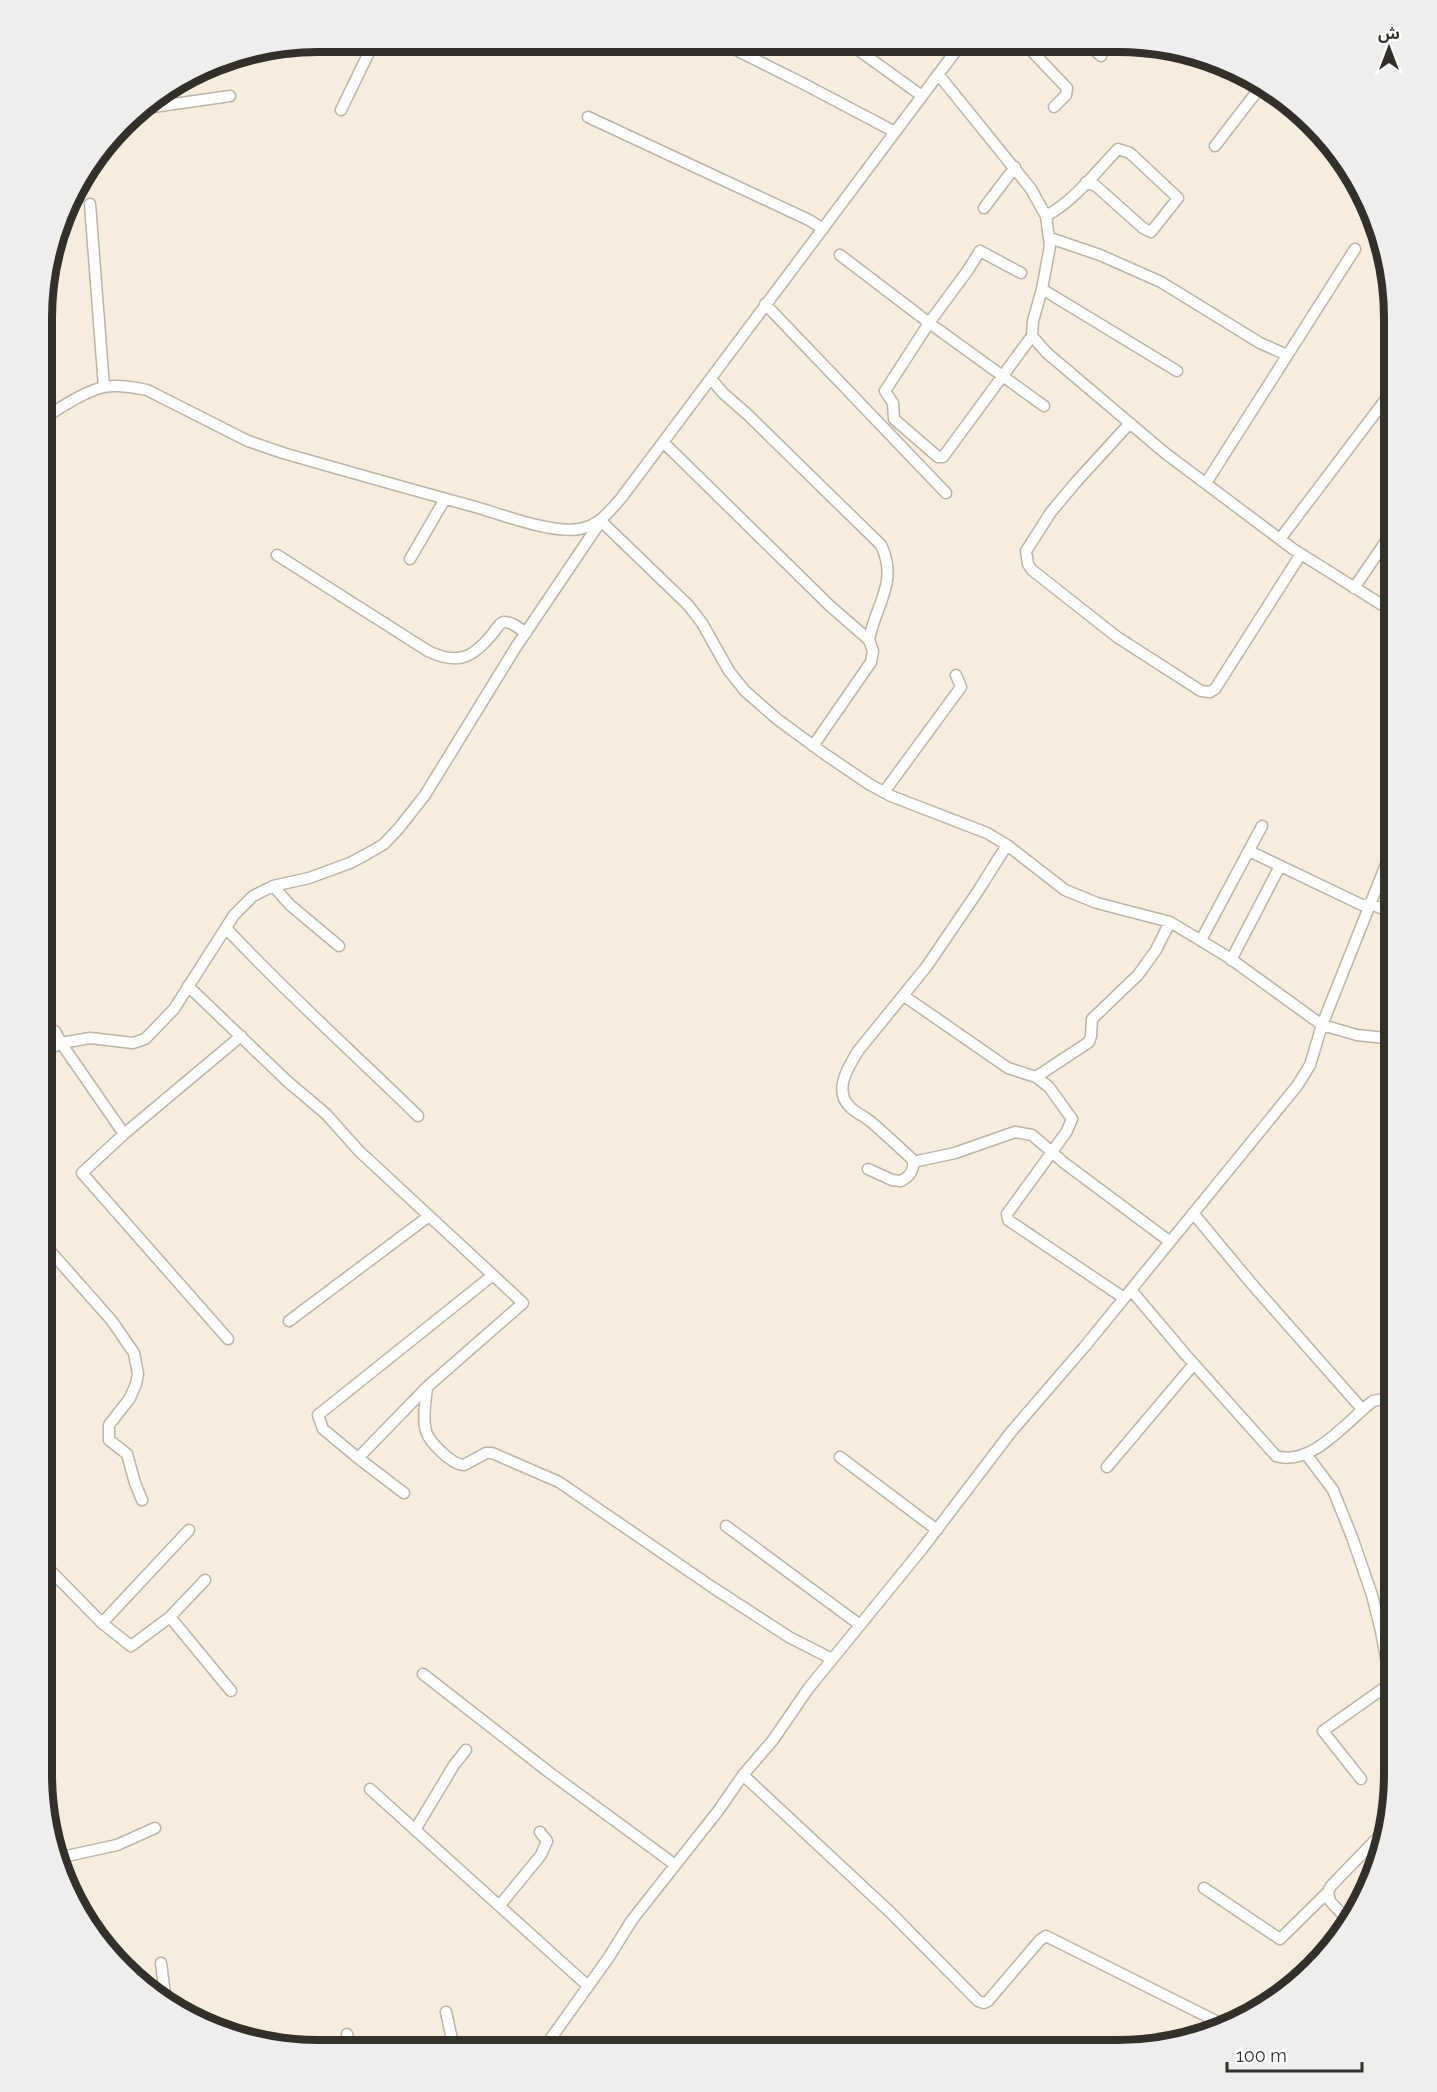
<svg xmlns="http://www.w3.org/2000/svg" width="1437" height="2092" viewBox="0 0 1437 2092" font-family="Raleway,'Noto Sans Arabic',sans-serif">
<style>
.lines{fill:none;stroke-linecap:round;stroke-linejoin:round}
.minor-casing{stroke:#bdb3a6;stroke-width:13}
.minor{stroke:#fff;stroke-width:10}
.rim{fill:none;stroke:#332f2a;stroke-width:8}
</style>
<rect width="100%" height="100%" fill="#f7eddf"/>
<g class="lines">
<g class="minor-casing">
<path id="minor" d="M 722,43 L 804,84 L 895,132
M 850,44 L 922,96
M 1025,44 L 1067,88 L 1066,95 L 1054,107
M 1088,44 L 1101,56
M 229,57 L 230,63
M 938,74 L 1031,189 L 1046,216 L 1050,246 L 1042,289 L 1033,321 L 1032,336 L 1047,353 L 1165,453 L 1293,549 L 1395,613
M 139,109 L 230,96
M 341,110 L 374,42
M 588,117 L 809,220 L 823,229
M 1215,146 L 1262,85
M 90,204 L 104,387
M 984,208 L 1015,167
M 1046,216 C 1074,201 1096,172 1118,149 L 1130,153 L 1178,198 L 1151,232 L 1143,228 L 1096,186 L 1086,182
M 1050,238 L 1100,255 L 1161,282 L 1260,343 L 1287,355
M 840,255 L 932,325 L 1044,406
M 1021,273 L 980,251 L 968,270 L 929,323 L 885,391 L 893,403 L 894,419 L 938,457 L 943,457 L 1032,336
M 1042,289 L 1177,371
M 765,304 L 946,493
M 711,379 L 723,393 L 747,414 L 881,545 C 899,583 875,605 869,640
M 44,418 C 62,407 83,392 104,387 C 117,384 133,387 147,390 L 248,441 L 283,453 C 346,471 409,489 472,506 C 500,514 552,534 579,529 C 599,526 609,512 622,497 L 961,44
M 1130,423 L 1077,481 L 1051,512 L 1026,551 L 1028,564 L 1032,570 L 1117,637 L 1201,691 L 1210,692 L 1215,689 L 1301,554
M 663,442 L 829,605 L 869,640 L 873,651 L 871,662 L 813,746
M 1206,483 L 1355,249
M 1280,539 L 1395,387
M 277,555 L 428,651 C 459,666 474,657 494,632 C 497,628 499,623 504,622 C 511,621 520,629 526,633
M 410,559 L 445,499
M 1354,588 L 1395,528
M 884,792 L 961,687 L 956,675
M 1249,851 L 1362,905 L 1371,904 L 1395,914
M 273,886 L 290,905 L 339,946
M 226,928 C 287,994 354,1053 418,1116
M 1201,940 L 1262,826
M 1231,960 L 1280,866
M 188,986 L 287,1081 L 326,1114 L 359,1151 L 523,1303 L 427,1387 L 358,1458 L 404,1493
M 904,996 L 1008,1068 L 1036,1077
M 43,1028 L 55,1031 L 61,1043 L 124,1134
M 43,1052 L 61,1043 L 90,1038 L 133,1043 L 145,1039 L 174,1009 L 234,915 L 253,896 L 273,886 L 309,878 L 350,863 L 367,854 L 384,844 L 399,828 L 425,795 L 516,647 L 601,521 L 688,605 L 702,623 L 729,671 L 745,691 L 777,719 L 826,755 L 869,784 L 891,796 L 987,833 L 1007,845 L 1065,890 L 1097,903 L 1170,922 L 1228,957 L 1322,1025 L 1395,842
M 913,1162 L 955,1153 L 1015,1132 L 1032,1135 L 1052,1152 L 1007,1214 L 1008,1220 L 1124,1298
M 868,1169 L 892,1180 L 901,1181 C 909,1177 916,1169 912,1159 C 898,1146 884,1133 870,1121 C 864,1116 856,1113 850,1107 C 833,1091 848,1067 858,1051 L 927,966 L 978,891 L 1007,845
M 1193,1213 L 1251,1283 L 1362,1409
M 1169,1241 L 1063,1162 L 1052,1152 L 1067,1131 L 1072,1119 L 1049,1087 L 1036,1077 L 1089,1042 L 1091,1036 L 1092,1019 L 1138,975 L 1156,950 L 1170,922
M 43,1243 L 112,1321 L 134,1353 L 138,1374 L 136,1384 L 130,1398 L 109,1425 L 109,1440 L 127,1454 L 135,1483 L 142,1500
M 1131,1290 L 1185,1354 L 1276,1456 C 1312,1467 1347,1421 1373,1401 L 1383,1399 L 1395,1401
M 289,1321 L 429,1216
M 228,1339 L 82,1173 L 124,1134 L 241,1036
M 427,1387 C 426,1400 422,1418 426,1431 C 429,1442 452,1465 464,1465 L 486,1453 L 492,1453 L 559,1482 L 712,1587 L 789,1637 L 832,1659
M 1306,1454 L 1333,1490 L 1352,1537 L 1372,1595 L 1381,1631 L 1394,1701
M 840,1457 L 937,1530
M 358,1458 L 323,1429 L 318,1415 L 493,1275
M 1107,1467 L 1194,1364
M 726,1526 L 860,1625
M 42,1562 L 102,1623 L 131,1646 L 170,1617 L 205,1580
M 170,1617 L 231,1691
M 102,1623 L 189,1530
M 423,1674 L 550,1773 L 674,1864
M 743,1775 L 891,1913 L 978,2001 L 984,2003 L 988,2001 L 1040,1940 L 1046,1936 L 1224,2025
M 1361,1779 L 1323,1731 L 1391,1683
M 370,1789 L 588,1986
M 415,1830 L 454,1765 L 466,1750
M 62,1857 L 117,1845 L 155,1828
M 1204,1888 L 1280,1939 L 1328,1892
M 500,1905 L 541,1855 L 547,1841 L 540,1832
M 1350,1923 L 1330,1901 L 1328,1892 L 1331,1886 L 1387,1828
M 161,1963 L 166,2002
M 446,2012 L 454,2048
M 347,2034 L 351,2048
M 544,2048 L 609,1957 L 632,1920 L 718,1811 L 743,1775 L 773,1740 L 808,1689 L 922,1549 L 1011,1432 L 1086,1345 L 1297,1086 L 1310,1065 L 1322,1025 L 1357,1035 L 1395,1039"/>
</g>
<use href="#minor" class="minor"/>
</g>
<path d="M0 0H1437V2092H0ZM318 52H1118A266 266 0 0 1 1384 318V1774A266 266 0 0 1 1118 2040H318A266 266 0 0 1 52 1774V318A266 266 0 0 1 318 52Z" fill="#efeeee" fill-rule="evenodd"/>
<path class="rim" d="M318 52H1118A266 266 0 0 1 1384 318V1774A266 266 0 0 1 1118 2040H318A266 266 0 0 1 52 1774V318A266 266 0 0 1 318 52Z"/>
<g transform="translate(1389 48)" stroke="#ffffff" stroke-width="4.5" paint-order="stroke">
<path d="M0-4.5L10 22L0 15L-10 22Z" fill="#332f2a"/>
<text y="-9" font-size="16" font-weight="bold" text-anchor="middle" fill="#332f2a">ش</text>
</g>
<path d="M1227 2062v9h135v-9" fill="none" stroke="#332f2a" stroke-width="3"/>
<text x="1236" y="2062" font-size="18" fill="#332f2a" stroke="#ffffff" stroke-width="4.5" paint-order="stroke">100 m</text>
</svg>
